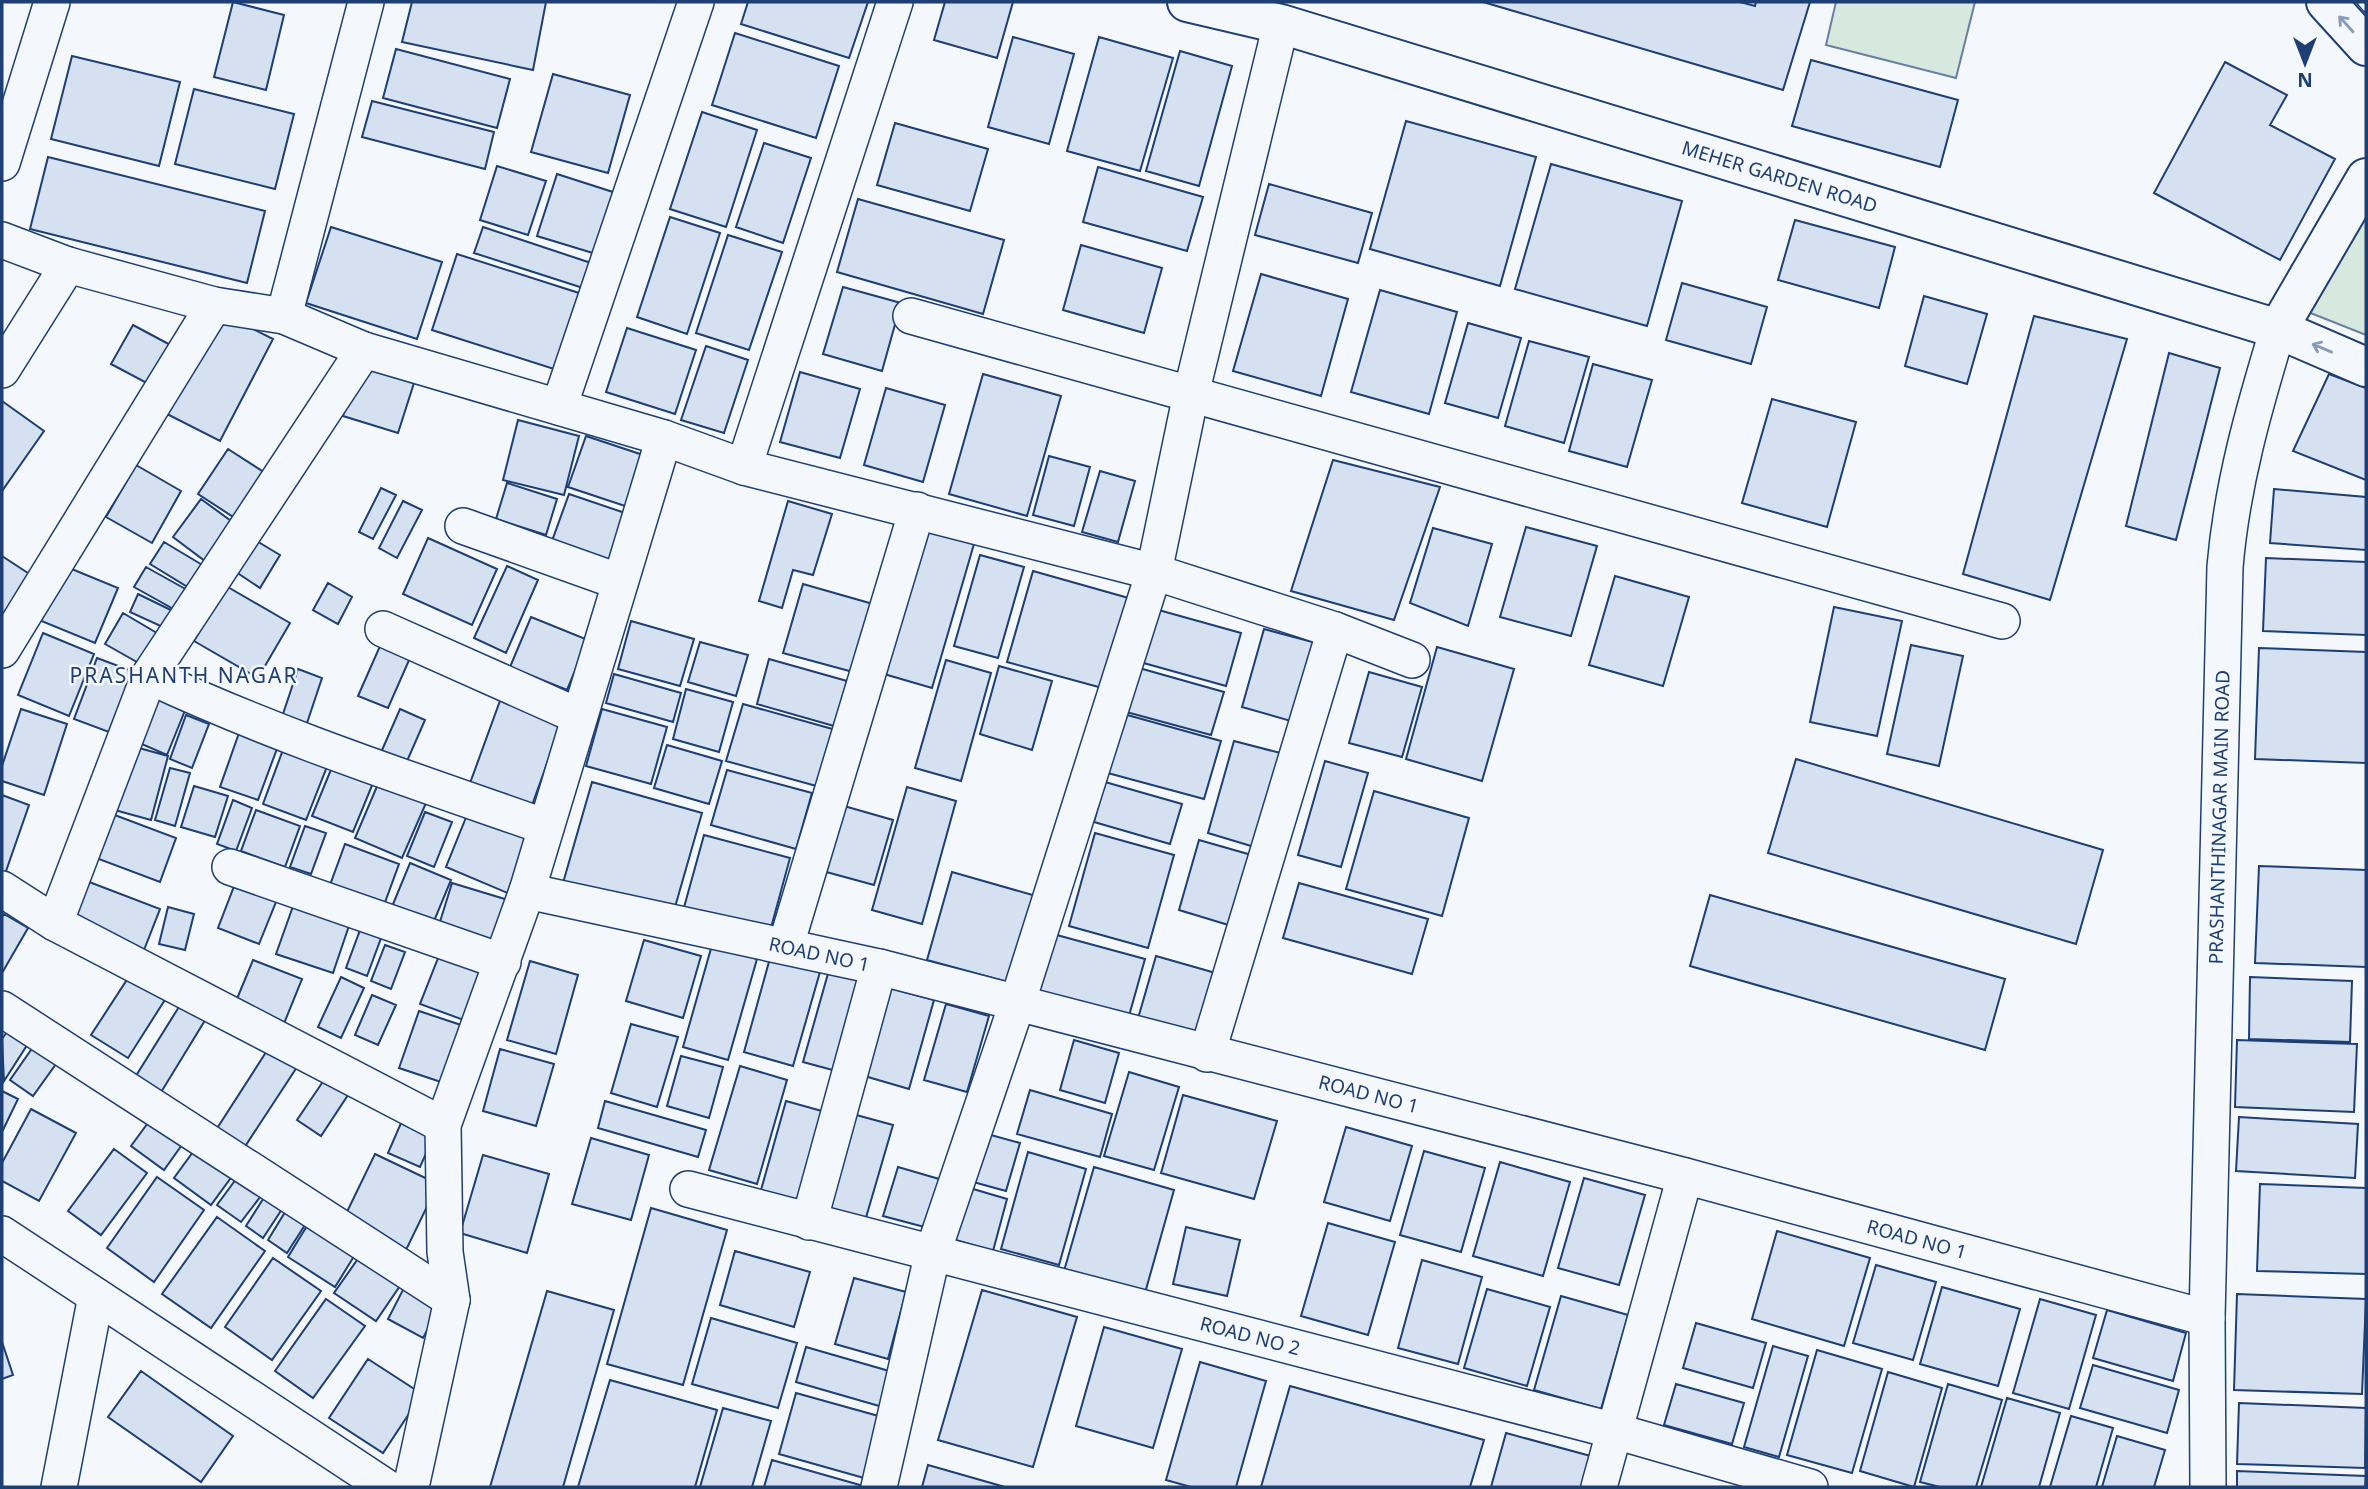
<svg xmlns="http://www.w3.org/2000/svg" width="2368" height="1489" viewBox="0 0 2368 1489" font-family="'Noto Sans',sans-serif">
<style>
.green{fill:#d7e8df;stroke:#687fa3;stroke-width:2}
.building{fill:#d5e0f0;stroke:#1d3f73;stroke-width:2}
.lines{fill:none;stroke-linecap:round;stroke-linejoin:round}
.street-casing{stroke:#1d3f73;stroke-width:38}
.secondary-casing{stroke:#1d3f73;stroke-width:42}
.primary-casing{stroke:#1d3f73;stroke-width:42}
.street{stroke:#f4f7fb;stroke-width:35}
.secondary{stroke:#f4f7fb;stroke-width:38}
.primary{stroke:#f4f7fb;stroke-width:38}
.rail-casing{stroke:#1d3f73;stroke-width:8}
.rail{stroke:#f4f7fb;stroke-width:5;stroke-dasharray:16;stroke-linecap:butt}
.oneway{stroke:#889bb7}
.labels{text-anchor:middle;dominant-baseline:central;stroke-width:5;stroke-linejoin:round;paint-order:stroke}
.street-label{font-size:19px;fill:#1d3f73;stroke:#f4f7fb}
.neighbourhood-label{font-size:21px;letter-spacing:2px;fill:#1d3f73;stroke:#f4f7fb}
</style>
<rect width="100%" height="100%" fill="#f4f7fb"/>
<path class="green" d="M 1836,2 L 1975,2 L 1956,78 L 1826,45 Z
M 2366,215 L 2366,335 L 2303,310 Z"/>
<path class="building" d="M 233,2 L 284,15 L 266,90 L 214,77 Z
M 412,2 L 546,2 L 533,70 L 402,42 Z
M 748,2 L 868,2 L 849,58 L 741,24 Z
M 945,2 L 1013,2 L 997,58 L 934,40 Z
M 1483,2 L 1740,2 L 1755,6 L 1756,2 L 1810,2 L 1783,90 Z
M 735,33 L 839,66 L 816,138 L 712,105 Z
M 1013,37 L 1074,54 L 1049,144 L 988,127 Z
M 1099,37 L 1173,58 L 1140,171 L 1067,151 Z
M 396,49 L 510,79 L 497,128 L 383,98 Z
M 1180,51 L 1232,66 L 1199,186 L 1146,171 Z
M 72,56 L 180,82 L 159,166 L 51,139 Z
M 1811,60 L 1958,100 L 1940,167 L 1792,126 Z
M 2225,62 L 2287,95 L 2270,125 L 2335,159 L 2280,260 L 2154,193 Z
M 553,74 L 630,95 L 608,173 L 531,152 Z
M 194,89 L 294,114 L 275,189 L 175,164 Z
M 372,101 L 494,132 L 485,169 L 362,137 Z
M 702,112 L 757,130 L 726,227 L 670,209 Z
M 1406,121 L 1536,157 L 1500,286 L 1370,249 Z
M 895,123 L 988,149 L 970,211 L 877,185 Z
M 764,143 L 811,158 L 783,243 L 736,227 Z
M 48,157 L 265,211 L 247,283 L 30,229 Z
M 1551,164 L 1682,201 L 1647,326 L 1515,289 Z
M 497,166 L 546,181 L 528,235 L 480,220 Z
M 1098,167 L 1203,197 L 1187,251 L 1083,222 Z
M 557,174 L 616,193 L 596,254 L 537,236 Z
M 1269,184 L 1372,213 L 1358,263 L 1255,235 Z
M 858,199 L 1004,240 L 983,314 L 837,272 Z
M 670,217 L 720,233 L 687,334 L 637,317 Z
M 1795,220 L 1895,247 L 1879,308 L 1778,280 Z
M 331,227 L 442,262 L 417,339 L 306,303 Z
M 483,227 L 591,263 L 583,288 L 474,253 Z
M 728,235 L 782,252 L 749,350 L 696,333 Z
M 1081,245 L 1162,268 L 1144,333 L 1063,310 Z
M 457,254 L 579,293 L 554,369 L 432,330 Z
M 1261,274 L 1348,299 L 1321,396 L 1233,371 Z
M 1682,283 L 1767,307 L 1751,364 L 1666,340 Z
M 843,287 L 901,303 L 882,371 L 823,354 Z
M 1380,290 L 1457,312 L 1429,414 L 1351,392 Z
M 1924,296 L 1987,314 L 1967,384 L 1905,366 Z
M 217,311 L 273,339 L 220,441 L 165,413 Z
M 2034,316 L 2127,339 L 2050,600 L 1963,574 Z
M 1468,323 L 1521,338 L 1498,418 L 1445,403 Z
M 133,325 L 178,349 L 156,388 L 111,364 Z
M 627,328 L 696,350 L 675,414 L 606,392 Z
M 1529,341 L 1589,357 L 1564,443 L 1505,426 Z
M 706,346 L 748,360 L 724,433 L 681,420 Z
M 2169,353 L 2220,368 L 2176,540 L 2126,526 Z
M 1593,364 L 1652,380 L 1627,467 L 1569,451 Z
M 360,366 L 414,383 L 398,433 L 343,416 Z
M 800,372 L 860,389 L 840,458 L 780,442 Z
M 983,374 L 1061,396 L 1027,516 L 949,494 Z
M 2329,374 L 2366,388 L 2366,480 L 2293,451 Z
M 886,388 L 945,405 L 923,482 L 864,465 Z
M 1772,399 L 1856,422 L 1827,527 L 1742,503 Z
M 2,401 L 44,431 L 2,491 Z
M 518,420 L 579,436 L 564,495 L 503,480 Z
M 586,436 L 646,456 L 628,507 L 568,487 Z
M 228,449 L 273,478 L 244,524 L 198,494 Z
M 1049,456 L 1090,467 L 1074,526 L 1033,515 Z
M 1333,460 L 1440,487 L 1394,620 L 1291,591 Z
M 136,465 L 181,491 L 152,543 L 106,517 Z
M 1100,471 L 1135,481 L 1118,542 L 1082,532 Z
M 507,483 L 557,499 L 546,535 L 496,519 Z
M 381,488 L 396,495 L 373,539 L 359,532 Z
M 2274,489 L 2366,497 L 2366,550 L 2270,543 Z
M 569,494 L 628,514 L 612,561 L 552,541 Z
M 201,499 L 238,526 L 209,564 L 173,537 Z
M 403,501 L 422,510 L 397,558 L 379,548 Z
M 788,501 L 832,514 L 813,575 L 793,570 L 782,608 L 759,601 Z
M 1526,527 L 1597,546 L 1571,636 L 1500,617 Z
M 1433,528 L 1492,544 L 1468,626 L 1410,603 Z
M 925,531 L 974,544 L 932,688 L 884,674 Z
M 428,538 L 497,569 L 472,625 L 403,594 Z
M 255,540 L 280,555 L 260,588 L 236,572 Z
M 164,542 L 204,566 L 191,589 L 150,564 Z
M 980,555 L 1024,567 L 998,658 L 954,646 Z
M 2,556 L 37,579 L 2,629 Z
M 2266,558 L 2366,562 L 2366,635 L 2263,631 Z
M 62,565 L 118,588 L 95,643 L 39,620 Z
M 507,566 L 538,580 L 506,653 L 474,638 Z
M 146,567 L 189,591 L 177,611 L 134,587 Z
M 1033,571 L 1132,599 L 1106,689 L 1007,662 Z
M 1615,576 L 1689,597 L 1663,686 L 1589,665 Z
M 328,583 L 352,597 L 338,624 L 313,610 Z
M 803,584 L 873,604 L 853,672 L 783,653 Z
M 226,586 L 290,623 L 258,678 L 194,641 Z
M 138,594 L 175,612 L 167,629 L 130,612 Z
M 1834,607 L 1902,621 L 1877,736 L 1810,722 Z
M 1155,609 L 1241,633 L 1226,686 L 1140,662 Z
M 123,613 L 162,636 L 144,666 L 105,644 Z
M 531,617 L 588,640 L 567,690 L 510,667 Z
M 631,621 L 694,639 L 680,686 L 618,669 Z
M 1264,629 L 1320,644 L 1298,723 L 1242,707 Z
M 43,633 L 94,654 L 69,716 L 18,695 Z
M 700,642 L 748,655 L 736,696 L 688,682 Z
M 1911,645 L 1963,656 L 1939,766 L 1887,754 Z
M 380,646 L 410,658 L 388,708 L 358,696 Z
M 1437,647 L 1514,669 L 1482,781 L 1406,759 Z
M 2259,648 L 2366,652 L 2366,763 L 2255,759 Z
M 97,658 L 140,674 L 117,735 L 74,719 Z
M 769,659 L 847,681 L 834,726 L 757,704 Z
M 946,660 L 991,673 L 961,781 L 915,768 Z
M 999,666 L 1052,681 L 1032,750 L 980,734 Z
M 1132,666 L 1224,692 L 1211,735 L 1119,710 Z
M 298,669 L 322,678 L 304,732 L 280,723 Z
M 1369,672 L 1422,687 L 1402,757 L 1349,743 Z
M 614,674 L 681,693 L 673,722 L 606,703 Z
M 153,682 L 190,698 L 167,755 L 130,739 Z
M 686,689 L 733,702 L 719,752 L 673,739 Z
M 501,698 L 563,719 L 531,808 L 469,786 Z
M 743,704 L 836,730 L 820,787 L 726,761 Z
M 21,709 L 67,724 L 44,795 L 2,781 L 2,766 Z
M 400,709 L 425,720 L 404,768 L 379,757 Z
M 602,709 L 667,727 L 651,784 L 586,766 Z
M 1120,713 L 1221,741 L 1204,799 L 1104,772 Z
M 186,715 L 209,724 L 192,768 L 170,759 Z
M 239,733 L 278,746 L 258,800 L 220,787 Z
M 1234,741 L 1288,755 L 1261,849 L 1208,833 Z
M 128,745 L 168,756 L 151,820 L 111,809 Z
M 667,745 L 722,761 L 709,804 L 654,788 Z
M 284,747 L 328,764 L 306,820 L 263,804 Z
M 1796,759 L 2103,850 L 2076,944 L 1768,853 Z
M 1325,761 L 1368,773 L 1341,867 L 1298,855 Z
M 332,767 L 373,783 L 353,832 L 312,816 Z
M 170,768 L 190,773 L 175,826 L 155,820 Z
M 727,770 L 812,793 L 796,849 L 711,825 Z
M 592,782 L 702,813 L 673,914 L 563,883 Z
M 1105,782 L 1182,804 L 1170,844 L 1094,822 Z
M 378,784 L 426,803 L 402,858 L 355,838 Z
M 194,786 L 228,796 L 215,837 L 181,827 Z
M 907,787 L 956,801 L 922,924 L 872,910 Z
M 1374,791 L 1469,818 L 1442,916 L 1346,889 Z
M 2,795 L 29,805 L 5,874 L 2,873 Z
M 233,800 L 252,808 L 236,851 L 217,844 Z
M 837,804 L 893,820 L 874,885 L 819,870 Z
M 256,810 L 300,826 L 285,867 L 241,851 Z
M 425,812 L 452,822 L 434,867 L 407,856 Z
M 112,814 L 176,838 L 160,882 L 96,858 Z
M 467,815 L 532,841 L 510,894 L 446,867 Z
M 305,826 L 326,833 L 311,874 L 290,867 Z
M 1095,833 L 1174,855 L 1148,948 L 1069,926 Z
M 704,835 L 790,858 L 769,935 L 683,911 Z
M 1199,840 L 1255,856 L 1235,927 L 1179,910 Z
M 345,844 L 399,864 L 380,916 L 326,896 Z
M 410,863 L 451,880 L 432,926 L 391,909 Z
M 2259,866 L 2366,870 L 2366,967 L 2255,963 Z
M 952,872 L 1043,898 L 1019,985 L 927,960 Z
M 238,876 L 280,892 L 259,944 L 218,928 Z
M 84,880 L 160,909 L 144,950 L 68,921 Z
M 452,883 L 508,900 L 495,942 L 439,925 Z
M 1299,883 L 1428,919 L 1412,974 L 1283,938 Z
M 297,895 L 353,914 L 333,973 L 276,954 Z
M 1710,895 L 2005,979 L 1985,1050 L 1690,966 Z
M 168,907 L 194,914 L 185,950 L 159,944 Z
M 4,914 L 28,928 L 2,973 L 2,917 Z
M 363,922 L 384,930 L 367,976 L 346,968 Z
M 1053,934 L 1145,959 L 1127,1023 L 1035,997 Z
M 644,940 L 701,956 L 683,1018 L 626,1001 Z
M 385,945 L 405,952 L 391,989 L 371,981 Z
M 712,945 L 757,959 L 728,1060 L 683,1047 Z
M 442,948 L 493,967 L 472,1023 L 420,1004 Z
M 1156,956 L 1219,974 L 1199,1047 L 1135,1029 Z
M 770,958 L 820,972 L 793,1066 L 744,1052 Z
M 253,960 L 302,979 L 283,1026 L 234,1006 Z
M 530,961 L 578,975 L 556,1054 L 507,1040 Z
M 829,970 L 866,980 L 840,1072 L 803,1062 Z
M 132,972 L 168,995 L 128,1058 L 91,1035 Z
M 341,977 L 364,988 L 341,1038 L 318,1027 Z
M 2250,977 L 2352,981 L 2350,1042 L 2249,1039 Z
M 886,987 L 934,1000 L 909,1089 L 861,1075 Z
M 372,995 L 396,1005 L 378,1045 L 355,1035 Z
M 182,1002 L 207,1017 L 160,1094 L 134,1079 Z
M 946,1004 L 989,1016 L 967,1092 L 924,1080 Z
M 419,1011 L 467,1027 L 447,1084 L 399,1068 Z
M 631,1024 L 678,1037 L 657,1107 L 611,1093 Z
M 11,1026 L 31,1039 L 4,1081 L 2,1039 Z
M 38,1040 L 61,1057 L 33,1096 L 10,1080 Z
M 1074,1040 L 1119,1053 L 1105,1103 L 1060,1090 Z
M 2237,1040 L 2357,1044 L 2354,1112 L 2235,1107 Z
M 270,1046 L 299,1064 L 244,1148 L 216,1130 Z
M 500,1049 L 554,1064 L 536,1126 L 483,1111 Z
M 681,1056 L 723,1067 L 709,1118 L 667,1106 Z
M 740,1066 L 787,1080 L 757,1184 L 709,1170 Z
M 1129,1072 L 1179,1087 L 1154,1170 L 1104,1156 Z
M 324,1080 L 348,1095 L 321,1136 L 297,1120 Z
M 1030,1090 L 1112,1114 L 1100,1157 L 1017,1134 Z
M 2,1091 L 18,1099 L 2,1132 Z
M 1183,1095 L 1277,1121 L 1254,1199 L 1161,1173 Z
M 605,1101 L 706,1130 L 698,1157 L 598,1128 Z
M 786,1101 L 829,1113 L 804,1202 L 761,1190 Z
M 31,1109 L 76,1133 L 39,1201 L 2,1181 L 2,1163 Z
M 156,1112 L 189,1135 L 164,1170 L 131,1146 Z
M 849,1113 L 893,1125 L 865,1221 L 822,1209 Z
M 2239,1117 L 2358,1124 L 2355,1178 L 2236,1171 Z
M 401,1123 L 433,1138 L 420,1167 L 388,1153 Z
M 1346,1127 L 1412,1146 L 1390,1221 L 1324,1202 Z
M 980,1132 L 1020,1143 L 1006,1191 L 966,1180 Z
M 591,1138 L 649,1155 L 631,1220 L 572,1204 Z
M 201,1141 L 238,1168 L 211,1205 L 174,1178 Z
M 114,1149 L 147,1173 L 101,1235 L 68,1211 Z
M 1424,1151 L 1485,1168 L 1461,1252 L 1400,1235 Z
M 1028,1152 L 1086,1169 L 1059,1265 L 1001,1249 Z
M 375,1154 L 438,1184 L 406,1250 L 343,1220 Z
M 483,1155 L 549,1174 L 527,1253 L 460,1233 Z
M 1500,1162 L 1570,1182 L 1543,1276 L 1473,1256 Z
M 898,1167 L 946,1181 L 932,1229 L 883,1216 Z
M 1094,1167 L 1174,1190 L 1145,1293 L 1064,1271 Z
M 242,1171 L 267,1188 L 241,1222 L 217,1205 Z
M 157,1177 L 204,1210 L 154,1282 L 107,1248 Z
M 1584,1178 L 1645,1195 L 1619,1285 L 1558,1268 Z
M 2260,1184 L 2366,1188 L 2366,1274 L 2257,1271 Z
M 963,1186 L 1007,1199 L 993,1251 L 949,1238 Z
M 270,1188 L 288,1200 L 263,1238 L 246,1226 Z
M 290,1204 L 310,1217 L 287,1253 L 268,1240 Z
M 651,1208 L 727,1230 L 683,1385 L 607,1364 Z
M 313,1216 L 361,1245 L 335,1287 L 288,1257 Z
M 217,1217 L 265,1251 L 211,1328 L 162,1294 Z
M 1328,1223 L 1395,1242 L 1368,1335 L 1301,1316 Z
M 1186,1227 L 1240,1240 L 1227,1296 L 1173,1284 Z
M 1777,1231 L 1870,1258 L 1844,1346 L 1752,1319 Z
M 735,1251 L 810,1272 L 794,1327 L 720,1305 Z
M 362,1253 L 404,1280 L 376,1321 L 334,1293 Z
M 273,1258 L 321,1291 L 272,1360 L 225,1327 Z
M 1422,1260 L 1482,1277 L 1458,1364 L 1398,1348 Z
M 1876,1265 L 1936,1282 L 1913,1360 L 1853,1343 Z
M 854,1278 L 906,1292 L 888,1359 L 835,1344 Z
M 407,1282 L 443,1301 L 423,1338 L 388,1319 Z
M 1942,1287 L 2020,1309 L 1998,1386 L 1920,1364 Z
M 1487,1289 L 1550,1307 L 1527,1386 L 1464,1368 Z
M 982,1290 L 1077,1317 L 1033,1467 L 938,1440 Z
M 547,1291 L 614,1310 L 563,1487 L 490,1487 Z
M 2237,1294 L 2366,1299 L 2362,1394 L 2234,1390 Z
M 1561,1296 L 1628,1315 L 1601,1409 L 1534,1390 Z
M 326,1299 L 365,1326 L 313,1398 L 275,1371 Z
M 2040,1299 L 2096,1315 L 2069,1409 L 2013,1393 Z
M 2107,1310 L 2186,1333 L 2173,1381 L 2093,1358 Z
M 711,1318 L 797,1343 L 778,1408 L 692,1384 Z
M 1696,1323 L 1766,1343 L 1753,1388 L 1683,1368 Z
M 1104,1327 L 1182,1349 L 1153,1448 L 1076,1426 Z
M 2,1342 L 13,1375 L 2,1379 Z
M 1773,1346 L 1808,1356 L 1779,1457 L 1744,1447 Z
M 806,1347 L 896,1373 L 886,1408 L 796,1382 Z
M 1817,1350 L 1882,1369 L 1852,1473 L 1787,1455 Z
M 368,1359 L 422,1394 L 383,1453 L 329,1418 Z
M 1200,1362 L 1266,1381 L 1236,1487 L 1191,1487 L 1166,1480 Z
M 2093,1365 L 2179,1390 L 2167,1433 L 2080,1408 Z
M 141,1371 L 233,1436 L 201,1482 L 108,1417 Z
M 1888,1372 L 1942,1388 L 1914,1487 L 1860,1471 Z
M 610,1380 L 717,1410 L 695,1487 L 578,1487 Z
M 1676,1384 L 1744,1403 L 1732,1444 L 1664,1425 Z
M 1948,1384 L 2002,1400 L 1976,1487 L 1940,1487 L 1920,1482 Z
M 1290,1386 L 1484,1440 L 1470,1487 L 1261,1487 Z
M 796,1393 L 882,1417 L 864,1478 L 779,1454 Z
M 2007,1398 L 2060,1413 L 2039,1487 L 1981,1487 Z
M 2239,1403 L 2366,1408 L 2365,1468 L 2237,1464 Z
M 723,1408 L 771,1421 L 752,1487 L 700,1487 Z
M 2071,1416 L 2113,1428 L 2096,1487 L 2050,1487 Z
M 1506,1433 L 1598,1458 L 1589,1487 L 1491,1487 Z
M 2117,1436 L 2165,1450 L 2154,1487 L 2102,1487 Z
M 772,1460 L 867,1487 L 764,1487 Z
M 928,1465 L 1005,1487 L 922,1487 Z
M 2237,1471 L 2366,1476 L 2365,1487 L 2237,1487 Z"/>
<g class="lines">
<g class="street-casing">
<g id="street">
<path d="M 2,163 L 52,2"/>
<path d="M 2,240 L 68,265 L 214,305 L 284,316 L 364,350 L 664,438 L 744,467 L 1154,572 L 1335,630 L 1412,660"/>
<path d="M 284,316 L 366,2"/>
<path d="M 911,316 L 2002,621"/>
<path d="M 2,370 L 68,265"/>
<path d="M 559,407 L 696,2"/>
<path d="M 744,467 L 895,2"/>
<path d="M 463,526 L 620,582"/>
<path d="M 383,629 L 578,716"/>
<path d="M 2,650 L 214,305"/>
<path d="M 149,676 C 277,736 412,780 546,827"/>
<path d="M 230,867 L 503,962"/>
<path d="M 2,889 L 55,923 L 443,1125"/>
<path id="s1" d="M 527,891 L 879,967 L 1685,1176 L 2207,1318"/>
<path d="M 55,923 L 149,676 L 364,350"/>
<path d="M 786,945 L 917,510"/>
<path d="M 2,1009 L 452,1300"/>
<path d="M 1207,1054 L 1335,630"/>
<path id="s2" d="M 688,1189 L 1615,1431 L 1810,1487"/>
<path d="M 809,1222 L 879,967"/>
<path d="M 2,1234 L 386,1487"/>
<path d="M 59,1487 L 96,1296"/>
<path d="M 411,1487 L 452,1300 L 445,1252 L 443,1125 L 527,891 L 664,438"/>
<path d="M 879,1487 L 933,1252 L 1017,1004 L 1154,572 L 1191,394 L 1281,24"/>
<path d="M 1599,1487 L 1685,1176"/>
<path id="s3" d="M 2208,1487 L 2207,1318 L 2225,567 C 2232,484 2254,408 2278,329"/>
</g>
</g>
<g class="secondary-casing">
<g id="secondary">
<path id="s4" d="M 1187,2 L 1281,24 L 2278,329 L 2366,367"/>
<path d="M 2278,329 L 2366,178"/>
</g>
</g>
<g class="primary-casing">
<path id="primary" d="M 2326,2 L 2366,46"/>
</g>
<use href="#street" class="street"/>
<use href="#secondary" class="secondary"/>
<use href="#primary" class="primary"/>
<g class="rail-casing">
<path id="rail" d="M 2360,2 L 2366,9"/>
</g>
<use href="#rail" class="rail"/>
</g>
<defs><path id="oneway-shaft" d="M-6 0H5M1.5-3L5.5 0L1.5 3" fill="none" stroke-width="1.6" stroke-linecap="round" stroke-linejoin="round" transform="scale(1.75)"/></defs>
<g class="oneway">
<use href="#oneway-shaft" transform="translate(2346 24) rotate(-132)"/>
<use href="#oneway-shaft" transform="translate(2322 348) rotate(-157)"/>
</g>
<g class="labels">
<g class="street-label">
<text stroke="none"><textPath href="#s4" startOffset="618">MEHER GARDEN ROAD</textPath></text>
<text stroke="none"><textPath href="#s3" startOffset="670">PRASHANTHINAGAR MAIN ROAD</textPath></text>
<text stroke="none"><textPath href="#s1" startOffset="299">ROAD NO 1</textPath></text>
<text stroke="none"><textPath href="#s1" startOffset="866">ROAD NO 1</textPath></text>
<text stroke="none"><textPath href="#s1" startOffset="1433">ROAD NO 1</textPath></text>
<text stroke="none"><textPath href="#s2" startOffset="581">ROAD NO 2</textPath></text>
</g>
<g class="neighbourhood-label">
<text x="184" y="675">PRASHANTH NAGAR</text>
</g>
</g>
<rect width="2368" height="1489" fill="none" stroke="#1d3f73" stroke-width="7"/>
<g transform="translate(2305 63) rotate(180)" stroke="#f4f7fb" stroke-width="5" paint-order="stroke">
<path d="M0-5L12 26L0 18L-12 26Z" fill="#1d3f73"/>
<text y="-10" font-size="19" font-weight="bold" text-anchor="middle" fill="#1d3f73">N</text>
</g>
</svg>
